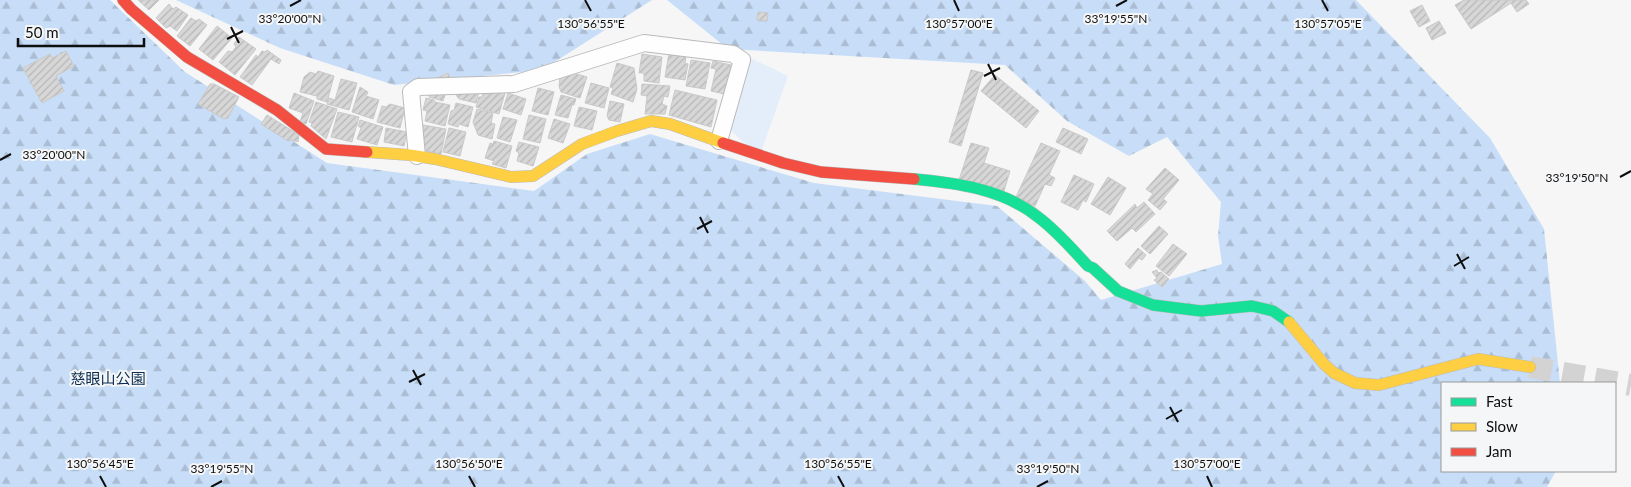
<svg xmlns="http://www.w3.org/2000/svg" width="1631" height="487" viewBox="0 0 1631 487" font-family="Lato,'Noto Sans JP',sans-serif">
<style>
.green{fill:#e4eefa}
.forest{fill:url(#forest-firs)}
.building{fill:url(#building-hatch);stroke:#cac9ca}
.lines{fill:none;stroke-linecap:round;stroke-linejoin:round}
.secondary-tunnel{stroke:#d3d3d3;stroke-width:22;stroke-dasharray:22 11;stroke-linecap:butt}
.street-casing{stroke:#bababa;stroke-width:18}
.fast-casing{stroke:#bababa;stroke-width:12}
.slow-casing{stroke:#bababa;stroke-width:12}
.jam-casing{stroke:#bababa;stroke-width:12}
.street{stroke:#fefefe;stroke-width:16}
.fast{stroke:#16e098;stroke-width:11}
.slow{stroke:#ffcf43;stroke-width:11}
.jam{stroke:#f24e42;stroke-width:11}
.ticks{fill:none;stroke:#0e0e0f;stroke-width:2}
.labels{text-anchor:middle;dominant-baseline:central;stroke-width:4;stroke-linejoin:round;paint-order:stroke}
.park-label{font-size:15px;fill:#0a2c50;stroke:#f5f6f7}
.ticks-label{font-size:12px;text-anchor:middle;fill:#0e0e0f;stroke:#f5f6f7;stroke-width:4;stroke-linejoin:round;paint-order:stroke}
</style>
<defs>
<pattern id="forest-firs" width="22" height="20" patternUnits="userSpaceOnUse" patternTransform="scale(1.25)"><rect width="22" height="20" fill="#c8def8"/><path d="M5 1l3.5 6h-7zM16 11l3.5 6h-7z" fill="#abbdd3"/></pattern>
<pattern id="building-hatch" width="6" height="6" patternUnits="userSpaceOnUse" patternTransform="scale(1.25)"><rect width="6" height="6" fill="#d8d7d8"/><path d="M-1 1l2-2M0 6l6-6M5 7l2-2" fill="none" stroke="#b8b7b8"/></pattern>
</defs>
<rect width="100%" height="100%" fill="#f6f6f6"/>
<path class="green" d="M 746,56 L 788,76 L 761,152 L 742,141 L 724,124 Z"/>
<path class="forest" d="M 0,0 L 110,0 L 185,72 L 327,163 L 534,191 L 587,154 L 650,134 L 814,183 L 997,206 L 1085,281 L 1101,300 L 1222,264 L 1218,236 L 1221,202 L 1167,137 L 1129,156 L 1067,121 L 1005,65 L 728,49 L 667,0 L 1356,0 L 1490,138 L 1544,229 L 1560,383 L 1442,383 L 1442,471 L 1556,471 L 1547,487 L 0,487 Z
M 176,0 L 652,0 L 542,70 L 394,85 L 280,48 Z"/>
<path class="building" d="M 138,0 L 159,0 L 149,10 Z
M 1464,0 L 1526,0 L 1529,4 L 1517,12 L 1511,3 L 1471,29 L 1455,5 Z
M 169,4 L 173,9 L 176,7 L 188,15 L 177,31 L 170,26 L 166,28 L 156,18 Z
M 1422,5 L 1430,21 L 1419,27 L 1410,11 Z
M 758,12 L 768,13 L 767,21 L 757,20 Z
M 191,18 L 196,21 L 199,19 L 207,25 L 190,46 L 177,36 Z
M 1439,21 L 1446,33 L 1432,40 L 1426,28 Z
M 217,26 L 232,38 L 213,60 L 199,49 Z
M 239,37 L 256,49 L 235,75 L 219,62 L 228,51 L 232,52 L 236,47 L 234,44 Z
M 267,50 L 281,60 L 279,64 L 271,59 L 252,85 L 240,77 L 256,55 L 258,57 L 262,51 L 265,52 Z
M 66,51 L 74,66 L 56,76 L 64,91 L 42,103 L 23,68 L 50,54 L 52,58 Z
M 669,53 L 686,56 L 685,63 L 688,64 L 685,80 L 665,77 Z
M 642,54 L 662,57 L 659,83 L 644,81 L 644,73 L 639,73 Z
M 691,60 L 710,63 L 705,89 L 686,86 Z
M 713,61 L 731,65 L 724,94 L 711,91 L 716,69 L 711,68 Z
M 617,63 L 634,68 L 637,89 L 633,102 L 611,94 L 613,88 L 610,87 Z
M 971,70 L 983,73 L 961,146 L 949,142 Z
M 318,71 L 334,76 L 327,102 L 317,99 L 317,96 L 300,92 L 304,77 L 310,72 L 316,74 Z
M 570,72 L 587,77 L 580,98 L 561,92 L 559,86 L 560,78 Z
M 448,73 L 454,88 L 446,92 L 443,101 L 429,97 L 433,80 Z
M 995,75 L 1039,111 L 1026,128 L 981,91 Z
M 341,79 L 357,83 L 349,110 L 327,104 L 329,98 L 335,100 Z
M 591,83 L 609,88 L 604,108 L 585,103 Z
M 210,84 L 214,84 L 239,97 L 228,118 L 224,119 L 198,104 Z
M 642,84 L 670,86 L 668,97 L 664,96 L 662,104 L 667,106 L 665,114 L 645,114 L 647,96 L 641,95 Z
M 481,85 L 476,103 L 459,99 L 456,95 L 457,92 Z
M 360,87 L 368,92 L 366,96 L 379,100 L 373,119 L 352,112 Z
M 485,87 L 505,93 L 499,114 L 476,107 L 479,97 L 482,97 Z
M 538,88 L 554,92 L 548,115 L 532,111 Z
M 675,90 L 717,100 L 711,127 L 669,115 Z
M 294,93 L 314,101 L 306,124 L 300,122 L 303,113 L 289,108 Z
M 508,93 L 526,99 L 521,115 L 503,109 Z
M 561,95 L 576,99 L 574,105 L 572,105 L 568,118 L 555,115 Z
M 426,98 L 434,100 L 435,102 L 450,105 L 445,126 L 425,121 L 427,111 L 423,110 Z
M 610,101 L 624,104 L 620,122 L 609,120 L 607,116 Z
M 316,102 L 337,109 L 326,139 L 311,126 L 312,123 L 309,122 Z
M 456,103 L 473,107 L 468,127 L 459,124 L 458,127 L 448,124 L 451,111 L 454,110 Z
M 390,104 L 405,108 L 400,128 L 377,122 L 382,106 L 386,107 Z
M 579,107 L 597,111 L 592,130 L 574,126 Z
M 477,109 L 493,113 L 491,123 L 495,124 L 492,139 L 478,135 L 473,122 Z
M 338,112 L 359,117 L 352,142 L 331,137 Z
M 267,115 L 299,135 L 298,142 L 291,140 L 288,141 L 261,124 Z
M 529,115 L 546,119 L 540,143 L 523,139 Z
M 503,117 L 517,120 L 510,142 L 497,138 Z
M 554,119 L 570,124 L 563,143 L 548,138 Z
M 360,120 L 383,127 L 377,145 L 357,139 L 361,128 L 358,126 Z
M 423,125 L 446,129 L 441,154 L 421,150 L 423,136 L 421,136 Z
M 386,128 L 407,132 L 404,146 L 384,142 Z
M 449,128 L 466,132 L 460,156 L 443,152 Z
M 1063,128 L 1088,139 L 1081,154 L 1056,142 Z
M 494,141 L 512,146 L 506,168 L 492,164 L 494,161 L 485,158 L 490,143 L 493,144 Z
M 519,142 L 539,147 L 533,166 L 517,161 L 519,153 L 516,151 Z
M 971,143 L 989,148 L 984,163 L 1010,171 L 1003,194 L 959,180 Z
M 1041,143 L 1060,151 L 1049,175 L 1055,178 L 1051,186 L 1045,184 L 1035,206 L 1016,197 Z
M 1165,168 L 1179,180 L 1163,199 L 1167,202 L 1160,210 L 1148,200 L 1153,194 L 1146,189 Z
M 1074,175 L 1094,184 L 1086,202 L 1083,200 L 1078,210 L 1061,202 Z
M 1108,177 L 1126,188 L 1110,215 L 1091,204 Z
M 1144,202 L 1155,214 L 1136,232 L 1132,228 L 1117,241 L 1107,231 L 1135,204 L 1137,208 Z
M 1159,226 L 1168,234 L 1150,254 L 1141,246 Z
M 1173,244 L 1187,254 L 1169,276 L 1156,266 Z
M 1138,248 L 1146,255 L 1142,260 L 1139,258 L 1130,269 L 1125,264 Z
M 1157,270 L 1158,273 L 1161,272 L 1169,279 L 1162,287 L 1154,280 L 1157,278 L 1152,272 Z"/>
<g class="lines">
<path class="secondary-tunnel" d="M 1530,367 L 1631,385"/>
<g class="street-casing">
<path id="street" d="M 417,156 L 411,92 L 418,87 L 514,84 L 644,43 L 733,54 L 742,60 L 719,141"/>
</g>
<g class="fast-casing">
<path id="fast" d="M 914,179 C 957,183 1003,189 1038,217 C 1057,231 1072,249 1088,266 L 1093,268 L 1118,291 L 1153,305 L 1201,311 L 1252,306 L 1273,311 L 1289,322"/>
</g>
<g class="slow-casing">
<path id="slow" d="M 367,152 L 410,155 L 435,159 L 511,177 L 533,176 L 582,144 L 617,131 L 651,121 L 670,124 L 723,143
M 1289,322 L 1324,364 L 1334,373 L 1355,383 L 1379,385 L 1478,359 L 1530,367"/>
</g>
<g class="jam-casing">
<path id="jam" d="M 123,0 L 131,9 L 187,57 L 277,110 L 326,149 L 367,152
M 723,143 L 783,163 L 821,172 L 914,179"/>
</g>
<use href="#street" class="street"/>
<use href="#fast" class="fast"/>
<use href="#slow" class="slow"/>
<use href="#jam" class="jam"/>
</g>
<path class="ticks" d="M 585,0 L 591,11M 954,0 L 959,11M 1322,0 L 1328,11M 290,6 L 301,0M 1116,6 L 1127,0M 231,27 L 239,43M 227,39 L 243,31M 988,64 L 996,80M 984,76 L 1000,68M 0,160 L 11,154M 1620,177 L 1631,171M 700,217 L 708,233M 697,229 L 712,221M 1457,254 L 1465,269M 1454,266 L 1469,257M 413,370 L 421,385M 409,382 L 425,374M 1170,407 L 1178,422M 1166,419 L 1182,410M 100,476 L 106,487M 469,476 L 475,487M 838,476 L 844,487M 1207,476 L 1212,487M 211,487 L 222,481M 1037,487 L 1048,481"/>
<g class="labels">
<g class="park-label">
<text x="108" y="378">慈眼山公園</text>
</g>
</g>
<g class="ticks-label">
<text x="290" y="23">33°20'00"N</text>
<text x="1116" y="23">33°19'55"N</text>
<text x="591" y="28">130°56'55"E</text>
<text x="959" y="28">130°57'00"E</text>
<text x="1328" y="28">130°57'05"E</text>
<text x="54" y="159">33°20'00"N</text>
<text x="1577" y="182">33°19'50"N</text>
<text x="100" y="468">130°56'45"E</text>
<text x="469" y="468">130°56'50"E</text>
<text x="838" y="468">130°56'55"E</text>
<text x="1207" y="468">130°57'00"E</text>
<text x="222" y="473">33°19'55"N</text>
<text x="1048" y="473">33°19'50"N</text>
</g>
<rect x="1441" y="382" width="175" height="90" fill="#f5f6f7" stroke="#99999a"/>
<rect x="1451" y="398" width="25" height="8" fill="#16e098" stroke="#99999a"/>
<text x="1486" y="407" font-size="15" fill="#0e0e0f">Fast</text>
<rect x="1451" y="423" width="25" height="8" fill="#ffcf43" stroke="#99999a"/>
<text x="1486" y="432" font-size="15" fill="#0e0e0f">Slow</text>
<rect x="1451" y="448" width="25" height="8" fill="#f24e42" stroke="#99999a"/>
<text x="1486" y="457" font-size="15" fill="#0e0e0f">Jam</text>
<path d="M18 38v8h126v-8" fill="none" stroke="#0e0e0f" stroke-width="2.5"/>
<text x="25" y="38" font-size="15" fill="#0e0e0f" stroke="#f5f6f7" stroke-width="4" paint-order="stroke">50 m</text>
</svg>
